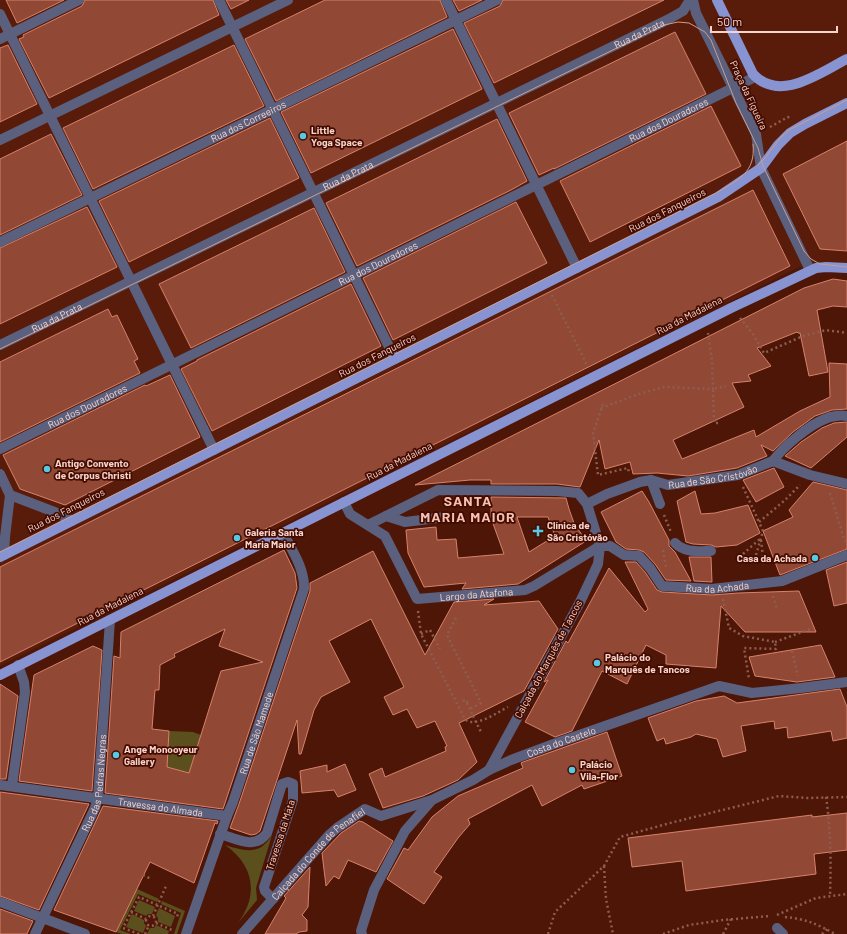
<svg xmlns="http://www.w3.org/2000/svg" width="847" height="934" viewBox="0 0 847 934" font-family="Barlow,sans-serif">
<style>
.built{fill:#5a1c0a}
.green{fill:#5b4f1d}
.building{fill:#914834;stroke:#d6826c;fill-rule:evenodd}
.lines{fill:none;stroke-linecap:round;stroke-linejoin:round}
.path{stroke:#8e5d50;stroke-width:2.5;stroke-dasharray:2 3;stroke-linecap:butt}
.minor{stroke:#5a607e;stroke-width:10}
.major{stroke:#8893d1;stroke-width:10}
.tram{stroke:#c89e92;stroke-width:1}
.path-bridge{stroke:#8e5d50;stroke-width:2.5;stroke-dasharray:2 3;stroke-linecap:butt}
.poi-dot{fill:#58c9e3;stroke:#420b00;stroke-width:1.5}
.labels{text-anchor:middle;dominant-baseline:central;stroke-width:3.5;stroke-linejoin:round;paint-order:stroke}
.street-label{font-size:10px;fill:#f9d4ca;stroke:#420b00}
.poi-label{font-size:10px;font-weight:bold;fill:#f9d4ca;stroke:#420b00;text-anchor:start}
.district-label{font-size:14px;font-weight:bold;letter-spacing:1px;fill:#f6c1b2;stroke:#420b00}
</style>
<rect width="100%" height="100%" fill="#4e1607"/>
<path class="built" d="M 0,0 L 847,0 L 847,268 L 799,267 L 0,666 Z"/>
<path class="green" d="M 169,731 L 193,732 L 201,735 L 189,773 L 167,767 Z
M 272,835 L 256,888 L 257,900 L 238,923 C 259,895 254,865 225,845 C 244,851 260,856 272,835 Z
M 137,889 L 159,899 L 157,902 L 138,894 L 120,930 L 131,934 L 122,934 L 116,932 Z
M 139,900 L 155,907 L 152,914 L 148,914 L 146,916 L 134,911 Z
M 162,901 L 185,911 L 177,934 L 174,934 L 181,913 L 161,904 Z
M 159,908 L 175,916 L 171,927 L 158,922 L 158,918 L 156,915 Z
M 132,914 L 144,920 L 144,923 L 146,926 L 143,933 L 126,927 Z
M 156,925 L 169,931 L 168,934 L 147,934 L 150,928 L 154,928 Z"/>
<path class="building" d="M 6,0 L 64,0 L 17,23 Z
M 85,0 L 213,0 L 219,15 L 49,98 L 19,39 L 24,37 L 23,35 L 82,6 Z
M 226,0 L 249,0 L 231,9 Z
M 325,0 L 440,0 L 447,17 L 276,101 L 245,39 Z
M 453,0 L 482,0 L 459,11 Z
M 503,0 L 664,0 L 494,83 L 464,23 L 500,6 Z
M 453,29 L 482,89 L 311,173 L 281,112 Z
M 675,32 L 706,94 L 554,169 L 554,168 L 539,175 L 509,113 Z
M 8,45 L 37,104 L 0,122 L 0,48 Z
M 234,45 L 264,106 L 93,189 L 63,128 Z
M 711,106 L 741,166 L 590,242 L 560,181 Z
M 270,118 L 299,178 L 129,262 L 99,201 Z
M 497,119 L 527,181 L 511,190 L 357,266 L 326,203 Z
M 51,134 L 82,195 L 0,235 L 0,159 Z
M 847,141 L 847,251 L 820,249 L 783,174 Z
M 753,190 L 790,266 L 0,662 L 0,567 Z
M 516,202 L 547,263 L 393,340 L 363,278 Z
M 87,207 L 117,267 L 0,324 L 0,248 Z
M 314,208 L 345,272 L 191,348 L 159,284 Z
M 833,279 L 847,281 L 847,307 L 833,306 L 817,310 L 828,372 L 809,376 L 800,333 L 798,333 L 797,332 L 757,348 L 771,366 L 748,375 L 751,381 L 732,383 L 744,407 L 673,440 L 682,459 L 754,430 L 756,437 L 800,411 L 830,397 L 829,363 L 847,364 L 847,409 L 832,410 L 815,416 L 793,432 L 773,451 L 761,445 L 767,456 L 737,468 L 688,476 L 657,473 L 633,474 L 630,462 L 605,469 L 599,440 L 580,487 L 557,484 L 491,484 L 491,480 L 470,480 L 415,485 L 804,288 Z
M 351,284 L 381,346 L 212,431 L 181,369 L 197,361 L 197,360 Z
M 108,309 L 112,317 L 117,315 L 138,359 L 134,361 L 140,373 L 0,442 L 0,362 Z
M 170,375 L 200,437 L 65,505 L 20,489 L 3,455 L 145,385 L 146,386 Z
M 847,422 L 847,437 L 811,468 L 785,456 L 801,442 L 822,428 L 834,423 Z
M 774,468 L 784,487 L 756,502 L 743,480 Z
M 813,482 L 847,490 L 847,549 L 780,575 L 763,531 L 793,517 L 789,510 Z
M 642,491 L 649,502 L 669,540 L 669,546 L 675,552 L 691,581 L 666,580 L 655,564 L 644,552 L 639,550 L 626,549 L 616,542 L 601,512 Z
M 695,491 L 701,514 L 715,513 L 748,505 L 760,533 L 737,545 L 716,547 L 711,545 L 693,544 L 686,542 L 677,501 Z
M 491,497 L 566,498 L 569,509 L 574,523 L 586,541 L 518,584 L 462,589 L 466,583 L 424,587 L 408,553 L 406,530 L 436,527 L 437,540 L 456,539 L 458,558 L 504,554 L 491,518 ZM 517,517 L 548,517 L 555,536 L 529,552 Z
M 284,550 L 295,573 L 297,588 L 223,809 L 105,793 L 114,656 L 120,658 L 121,632 ZM 225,629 L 219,646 L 263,662 L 221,671 L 189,773 L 167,767 L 169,731 L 152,729 L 155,690 L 159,690 L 160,665 L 175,657 L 174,654 Z
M 373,551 L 425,655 L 454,602 L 494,599 L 484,605 L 539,601 L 558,629 L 524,691 L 459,723 L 477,762 L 458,780 L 423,796 L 383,808 L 369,774 L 382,768 L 385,777 L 446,751 L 445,747 L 447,746 L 435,721 L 417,728 L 407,709 L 393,715 L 384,697 L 404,687 L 371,619 L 329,641 L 350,682 L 321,697 L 314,710 L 301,754 L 299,754 L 297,720 L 260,831 L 256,834 L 251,835 L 230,828 L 239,804 L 310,591 L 310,583 Z
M 689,557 L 711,557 L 712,582 L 694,581 Z
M 625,562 L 636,562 L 645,572 L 657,590 L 662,592 L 712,595 L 738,593 L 799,591 L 816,632 L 745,632 L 721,606 L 716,668 L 666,664 L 666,655 L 646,645 L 627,684 L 602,671 L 572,731 L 555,737 L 525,722 L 548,680 L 544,682 L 566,641 L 568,643 L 609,568 L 645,612 L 648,609 Z
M 847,562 L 847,603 L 834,606 L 826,570 Z
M 821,645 L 835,677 L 797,682 L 755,676 L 749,657 Z
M 93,646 L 102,650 L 92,791 L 19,781 L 34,675 Z
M 0,684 L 18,696 L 6,779 L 0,779 Z
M 840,689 L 847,707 L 847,738 L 833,741 L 831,731 L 788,738 L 787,727 L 775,729 L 774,721 L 741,726 L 746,751 L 723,757 L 717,739 L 696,734 L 691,737 L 666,744 L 664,738 L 657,741 L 648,718 L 696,701 L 724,696 L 737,703 Z
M 607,732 L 622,776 L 584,789 L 582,785 L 542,806 L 532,785 L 468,819 L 470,824 L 458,838 L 434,872 L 442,877 L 424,904 L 387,879 L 404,848 L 408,850 L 432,817 L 458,796 L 523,768 L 521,763 L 523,762 Z
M 345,764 L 356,790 L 338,797 L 334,790 L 302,793 L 300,771 L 327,765 L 327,772 Z
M 0,792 L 89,804 L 39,910 L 0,896 Z
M 103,806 L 218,821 L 217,824 L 215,823 L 194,883 L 150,862 L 116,932 L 54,910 Z
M 847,813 L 847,850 L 814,854 L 816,874 L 686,891 L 682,861 L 632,867 L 628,838 L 812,815 L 812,817 Z
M 359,821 L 363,822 L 393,841 L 376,872 L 348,860 L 339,879 L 334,876 L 326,886 L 322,853 L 341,833 Z
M 310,867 L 308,907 L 302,915 L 307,920 L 307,931 L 299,932 L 296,934 L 265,934 L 286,898 L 284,896 Z
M 0,909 L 33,921 L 27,934 L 0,934 Z"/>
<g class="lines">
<path class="path" d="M 770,127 L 788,117 L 789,118
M 552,295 L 587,365
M 740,318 L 753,334 L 764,353 L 803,336 L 826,330 L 847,333
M 603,404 L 593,433 L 598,475 L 628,468 L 629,473
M 601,408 L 639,394 L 664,387 L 713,389 L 712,360 L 708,333
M 718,423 L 714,423 L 713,389 L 726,386
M 743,487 L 759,522
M 830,493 L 845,542
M 664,515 L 671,532
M 761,540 L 764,565
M 663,550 L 666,567
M 743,554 L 761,538
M 756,555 L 763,531 L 759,522 L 784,501 L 800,485
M 773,596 L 777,609
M 723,599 L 729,628 L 743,636 L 775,642 L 776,649 L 744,648 L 749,679
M 418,611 L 421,634 L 465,719 C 474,729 498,712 508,707
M 456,618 L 447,635 L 481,703 L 470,709
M 421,634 L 430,630 L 440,649
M 775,642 L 813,628
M 792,651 L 798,676
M 463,700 L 467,703 L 473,716
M 467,703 L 467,698
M 826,797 C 831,830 831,863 830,896
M 604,866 L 606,899 L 613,934
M 143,875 L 151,879
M 131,912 L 146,919
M 777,915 L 816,898 L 847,894
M146 921a5 5 0 1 1 10 0a5 5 0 1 1-10 0Z
M 153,916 L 166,886
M 785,917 C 806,919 817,924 835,934
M 156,923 L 172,930
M 139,934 L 123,928 L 139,897 L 178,914 L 177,917
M 145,934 L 149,925
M 548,934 L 555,912 L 604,866 L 620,837 L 670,823 L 779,796 L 808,798 L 847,797
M 663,934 L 689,925 L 723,920 L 770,916
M 723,934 L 731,919
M 822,934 L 827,929"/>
<g class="minor">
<path d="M 219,0 L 395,359"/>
<path d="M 446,0 L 577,268"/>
<path d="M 693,0 L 696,13 L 756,134 L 761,168 L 810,270"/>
<path d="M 0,14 L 214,450"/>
<path d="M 0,39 L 79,0"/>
<path d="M 0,140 L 288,0"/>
<path id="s1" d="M 0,242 L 497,0"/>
<path id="s2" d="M 0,345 L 669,19 L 683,11 L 690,0"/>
<path id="s3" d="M 0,449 L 344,280 L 755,77"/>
<path d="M 773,461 C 783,447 809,425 825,419 C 831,416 841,415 847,416"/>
<path d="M 773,461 L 810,475 L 847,484"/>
<path d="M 0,474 L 10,495"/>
<path d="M 651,480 L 660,504"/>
<path id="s4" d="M 344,502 L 350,514 L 385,536 L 417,599 L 525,590 L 534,586 L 600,546"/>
<path id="s5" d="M 587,504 L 607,494 L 640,482 L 651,480 L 668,485 L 738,475 L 773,461"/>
<path d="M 386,516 L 405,522 L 446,517"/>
<path d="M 368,525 L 438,490 L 557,491 L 578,493 L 587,504 L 600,546 L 598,564 L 580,602 L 489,770"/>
<path d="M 675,543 C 685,553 698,551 711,551"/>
<path id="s6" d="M 600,546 L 610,546 L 624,555 L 639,556 L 650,568 L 662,586 L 712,589 L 782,581 L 847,555"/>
<path d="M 4,555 L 5,537 L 10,495 L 57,513 L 72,521"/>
<path id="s7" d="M 0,785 L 227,816"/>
<path d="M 12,786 L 25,692 L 24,682 L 18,665"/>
<path d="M 220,834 C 237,839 255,850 267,833 L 282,784 L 288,782 L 293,784 L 293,800 L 264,887 L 265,891 L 273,899"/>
<path d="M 0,902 L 85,934"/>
<path d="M 777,928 L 783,934"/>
<path id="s8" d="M 35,934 L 95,808 L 98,798 L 110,620"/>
<path id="s9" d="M 186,934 L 227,816 L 233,802 L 304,589 C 305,569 292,550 283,533"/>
<path id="s10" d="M 242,934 L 329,835 L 337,828 L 365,809 L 381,816 L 432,800"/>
<path id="s11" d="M 362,934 L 361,931 L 374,890 L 405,831 L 432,800 L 473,780 L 489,770 L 511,760 L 551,745 L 719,686 L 752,693 L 801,688 L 847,682"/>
</g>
<path class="major" d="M 717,0 L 753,74 C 780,103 819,73 847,59
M 0,557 L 718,197 L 761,168 L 778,145 L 790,133 L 805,124 L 847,103
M 0,675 L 731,308 L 816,268 L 826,267 L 847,268"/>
<path class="tram" d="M 758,165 L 765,158 L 781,137 L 789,130 L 847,100
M 0,349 L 664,25 L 678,22 L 689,23 L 705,32 L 711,40 L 736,103 L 758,148 L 763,166 L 804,251 L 811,259 L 820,264 L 847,267
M 0,552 L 716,193 C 738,180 756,173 753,144"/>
<path class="path-bridge" d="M 473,716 L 481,732"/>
</g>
<g class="poi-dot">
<circle cx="303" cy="136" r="4"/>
<circle cx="47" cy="469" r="4"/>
<path d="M536 525h4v4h4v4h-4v4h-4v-4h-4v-4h4z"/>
<circle cx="237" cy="538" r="4"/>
<circle cx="815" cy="558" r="4"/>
<circle cx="597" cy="663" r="4"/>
<circle cx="116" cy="755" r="4"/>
<circle cx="572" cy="770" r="4"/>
</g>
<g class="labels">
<g class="street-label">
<text stroke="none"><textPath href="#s2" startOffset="711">Rua da Prata</textPath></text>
<text transform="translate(749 95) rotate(65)">Praça da Figueira</text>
<text stroke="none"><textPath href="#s3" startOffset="745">Rua dos Douradores</textPath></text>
<text stroke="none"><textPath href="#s1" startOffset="276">Rua dos Correeiros</textPath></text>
<text stroke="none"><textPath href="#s2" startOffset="387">Rua da Prata</textPath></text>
<text transform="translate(667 210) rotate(-27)">Rua dos Fanqueiros</text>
<text stroke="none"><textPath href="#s3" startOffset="421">Rua dos Douradores</textPath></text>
<text transform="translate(689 315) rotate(-27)">Rua da Madalena</text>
<text stroke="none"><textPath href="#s2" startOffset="63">Rua da Prata</textPath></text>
<text transform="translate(377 355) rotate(-27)">Rua dos Fanqueiros</text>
<text stroke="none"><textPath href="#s3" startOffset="97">Rua dos Douradores</textPath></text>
<text transform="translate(399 461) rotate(-27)">Rua da Madalena</text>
<text stroke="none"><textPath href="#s5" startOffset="132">Rua de São Cristóvão</textPath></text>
<text transform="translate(66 510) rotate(-27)">Rua dos Fanqueiros</text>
<text stroke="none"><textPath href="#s6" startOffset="135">Rua da Achada</textPath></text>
<text stroke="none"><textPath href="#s4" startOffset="185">Largo da Atafona</textPath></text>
<text transform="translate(110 606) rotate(-27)">Rua da Madalena</text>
<text transform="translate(548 659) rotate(-62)">Calçada do Marquês de Tancos</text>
<text stroke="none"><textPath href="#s9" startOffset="213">Rua de São Mamede</textPath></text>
<text stroke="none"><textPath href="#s11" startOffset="296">Costa do Castelo</textPath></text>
<text stroke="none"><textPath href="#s8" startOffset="164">Rua das Pedras Negras</textPath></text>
<text stroke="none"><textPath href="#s7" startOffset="162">Travessa do Almada</textPath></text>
<text transform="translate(280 835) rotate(-72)">Travessa da Mata</text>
<text stroke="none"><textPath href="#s10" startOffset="111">Calçada do Conde de Penafiel</textPath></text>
</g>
<g class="poi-label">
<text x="311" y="130">Little<tspan x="311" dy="12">Yoga Space</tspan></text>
<text x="55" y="463">Antigo Convento<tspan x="55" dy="12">de Corpus Christi</tspan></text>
<text x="547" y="525">Clínica de<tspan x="547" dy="12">São Cristóvão</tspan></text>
<text x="245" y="532">Galeria Santa<tspan x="245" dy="12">Maria Maior</tspan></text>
<text x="807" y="558" text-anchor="end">Casa da Achada</text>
<text x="605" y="657">Palácio do<tspan x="605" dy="12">Marquês de Tancos</tspan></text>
<text x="124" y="749">Ange Monooyeur<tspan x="124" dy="12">Gallery</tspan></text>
<text x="580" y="764">Palácio<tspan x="580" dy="12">Vila-Flor</tspan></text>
</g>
<g class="district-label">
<text x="468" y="500">SANTA<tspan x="468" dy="16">MARIA MAIOR</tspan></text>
</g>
</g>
<path d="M711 26v6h126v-6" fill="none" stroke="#f9d4ca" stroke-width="2"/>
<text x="717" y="26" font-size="12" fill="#f9d4ca" stroke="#420b00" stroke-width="3" paint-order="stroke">50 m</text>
</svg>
